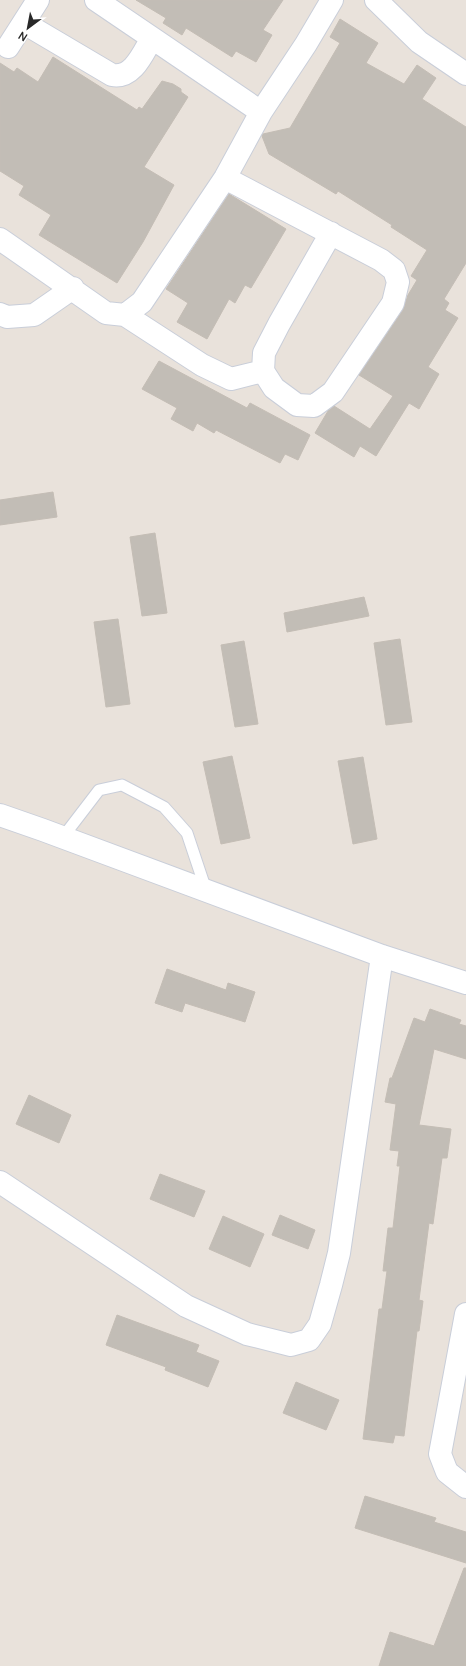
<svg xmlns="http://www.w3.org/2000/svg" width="466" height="1666" viewBox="0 0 466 1666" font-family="Manrope,sans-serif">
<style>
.building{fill:#c2bdb6;stroke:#c4bdb5}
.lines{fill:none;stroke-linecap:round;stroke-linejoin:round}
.lane-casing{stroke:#c9ced9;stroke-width:13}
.street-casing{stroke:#c9ced9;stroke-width:24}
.lane{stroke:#fff;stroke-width:11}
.street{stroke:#fff;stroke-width:22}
</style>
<rect width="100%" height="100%" fill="#e9e2db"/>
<path class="building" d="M 136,0 L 283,0 L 263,30 L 272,35 L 256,62 L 236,51 L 232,57 L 186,28 L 182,35 L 163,23 L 166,18 Z
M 340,19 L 378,43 L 366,63 L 404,84 L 417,65 L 436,78 L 422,99 L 466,127 L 466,263 L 444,299 L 449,303 L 445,310 L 458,318 L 428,367 L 439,374 L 419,409 L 409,403 L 376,456 L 360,446 L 354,457 L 315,433 L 328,411 L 334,406 L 370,429 L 393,396 L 359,375 L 403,310 L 408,295 L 417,280 L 411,276 L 427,250 L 391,227 L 392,225 L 338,191 L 336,194 L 269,154 L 262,136 L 263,134 L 290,128 L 340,43 L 330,37 Z
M 53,57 L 137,110 L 139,107 L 142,109 L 162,81 L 173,84 L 181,89 L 181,92 L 188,97 L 144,167 L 174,185 L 143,242 L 117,283 L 39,235 L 51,215 L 19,195 L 24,186 L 0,171 L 0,63 L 14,72 L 17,68 L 38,82 Z
M 229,194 L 286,229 L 251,288 L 245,285 L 235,303 L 229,299 L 207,339 L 177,322 L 188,303 L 166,289 Z
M 159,361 L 247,408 L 250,403 L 310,435 L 298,460 L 285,454 L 280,463 L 216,430 L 214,433 L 197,423 L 193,431 L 171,419 L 177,408 L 142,389 Z
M 53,492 L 57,517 L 0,525 L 0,500 Z
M 155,533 L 167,613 L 142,616 L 130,537 Z
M 364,597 L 369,616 L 287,632 L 284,613 Z
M 118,619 L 130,704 L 106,707 L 94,622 Z
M 400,639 L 412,722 L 386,725 L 374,643 Z
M 244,641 L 258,724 L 235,727 L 221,645 Z
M 232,756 L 250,838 L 221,844 L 203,762 Z
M 363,757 L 377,839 L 353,844 L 338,761 Z
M 167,969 L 226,990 L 228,983 L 255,992 L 245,1022 L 185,1003 L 182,1012 L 155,1003 Z
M 430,1009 L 461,1020 L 459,1024 L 466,1026 L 466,1059 L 434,1049 L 419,1125 L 451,1129 L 447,1158 L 442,1158 L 433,1224 L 429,1223 L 419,1300 L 423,1301 L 419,1331 L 417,1331 L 404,1436 L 395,1435 L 393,1443 L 363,1439 L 379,1309 L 382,1309 L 387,1271 L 383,1271 L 388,1228 L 393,1228 L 400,1166 L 397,1166 L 399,1151 L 390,1150 L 396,1104 L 385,1102 L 390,1078 L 392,1078 L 414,1018 L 425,1022 Z
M 29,1095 L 71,1115 L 59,1143 L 16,1124 Z
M 160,1174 L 205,1191 L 194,1217 L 150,1199 Z
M 280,1215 L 315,1230 L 308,1249 L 272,1235 Z
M 223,1216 L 264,1234 L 250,1267 L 209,1249 Z
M 117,1315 L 199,1345 L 196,1352 L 219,1361 L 208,1387 L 165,1370 L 166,1367 L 106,1345 Z
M 296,1382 L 339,1400 L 326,1430 L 283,1413 Z
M 365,1496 L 436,1518 L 434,1522 L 466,1532 L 466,1563 L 355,1528 Z
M 464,1568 L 466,1568 L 466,1666 L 379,1666 L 390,1632 L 434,1646 Z"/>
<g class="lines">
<g class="lane-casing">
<path id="lane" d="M 63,837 L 99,790 L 122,785 L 164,807 L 187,833 L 206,890"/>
</g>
<g class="street-casing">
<path id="street" d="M 96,0 L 261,112
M 376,0 L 419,42 L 466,74
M 24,23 L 112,75 C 133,79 143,53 152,38
M 8,47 L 38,0
M 225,178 L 381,260 L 394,270 L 398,282 L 393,303 L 333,392 L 314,406 L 297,405 L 274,388 L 263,371 L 264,353 L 279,324 L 331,233
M 0,239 L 106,313 L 125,315 L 142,302 L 225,178 L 261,112 L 306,44 L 332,0
M 0,314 L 7,317 L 34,315 L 73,288
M 125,315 L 202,365 L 231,379 L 263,371
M 0,815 L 43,830 L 382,956 L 466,983
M 0,1182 L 186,1306 L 247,1334 L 291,1345 L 309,1340 L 320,1324 L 331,1285 L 339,1253 L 382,956
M 466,1314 L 440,1454 L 447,1472 L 466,1487"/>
</g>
<use href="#lane" class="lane"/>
<use href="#street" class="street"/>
</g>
<g transform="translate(28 28) rotate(212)" stroke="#ffffff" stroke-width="3" paint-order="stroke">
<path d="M0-3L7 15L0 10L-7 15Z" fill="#282828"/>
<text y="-6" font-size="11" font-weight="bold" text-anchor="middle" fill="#282828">N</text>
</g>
</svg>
